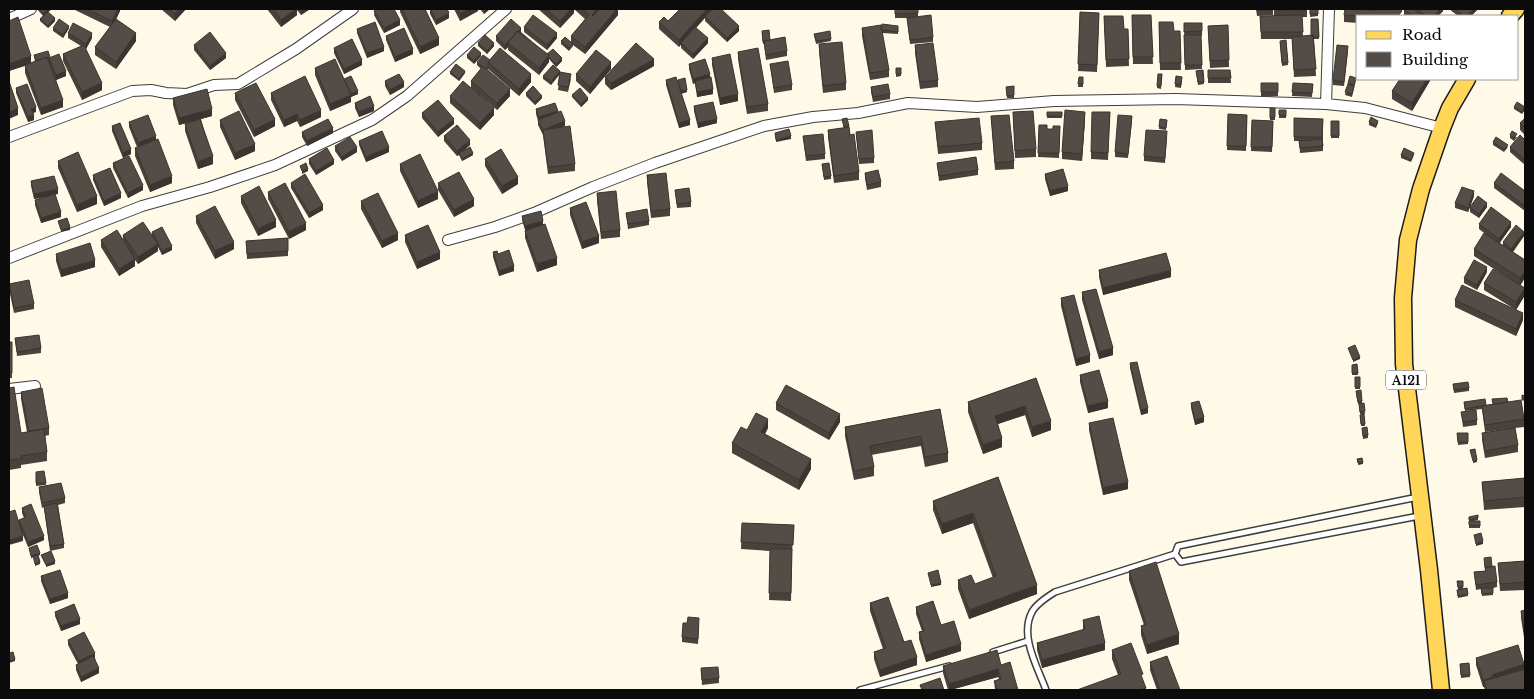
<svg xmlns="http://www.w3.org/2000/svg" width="1534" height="699" viewBox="0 0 1534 699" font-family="'Libre Baskerville',serif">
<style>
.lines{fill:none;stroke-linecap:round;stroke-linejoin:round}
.service-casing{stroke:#3e3e3e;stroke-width:8}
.minor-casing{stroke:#3e3e3e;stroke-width:12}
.primary-casing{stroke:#1c1c1c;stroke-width:19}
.service{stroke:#fff;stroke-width:5}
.minor{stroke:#fff;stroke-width:10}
.primary{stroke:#ffd658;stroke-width:16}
.wall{fill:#48413c}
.shaded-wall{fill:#3b3531}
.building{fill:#544c46;stroke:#3b3531}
.labels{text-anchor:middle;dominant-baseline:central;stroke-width:5;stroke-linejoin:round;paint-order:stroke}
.shield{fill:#fff;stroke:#545454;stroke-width:1}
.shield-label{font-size:12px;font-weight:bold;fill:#0b0b0b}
</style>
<rect width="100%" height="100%" fill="#fffae8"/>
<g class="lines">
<g class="service-casing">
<path id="service" d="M 1175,554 L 1178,546 L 1418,497
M 1175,554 L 1181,562 L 1419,516
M 993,652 L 1028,641
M 860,690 L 949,666
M 1046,690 C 1038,668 1019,636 1032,612 C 1036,604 1047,597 1055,592 L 1175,554"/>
</g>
<g class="minor-casing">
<path id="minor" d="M 9,19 L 31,9
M 1326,104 L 1329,9
M 9,137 L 132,91 L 151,90 L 166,93 L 187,94 L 214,85 L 238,84 L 296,49 L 353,9
M 448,240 L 495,227 L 534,213 L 593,187 L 655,163 L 764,126 L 813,117 L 858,113 L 908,103 L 977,107 L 1054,101 L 1176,99 L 1326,104 L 1365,108 L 1442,128
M 9,258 L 142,206 L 210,187 L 275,165 L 372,120 L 407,96 L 506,9
M 9,389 L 35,386"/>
</g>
<g class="primary-casing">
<path id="primary" d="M 1510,16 L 1516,9
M 1441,690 L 1429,570 L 1404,364 L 1403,298 L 1408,240 L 1421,189 L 1442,128 L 1450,108 L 1467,79"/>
</g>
<use href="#service" class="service"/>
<use href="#minor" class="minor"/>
<use href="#primary" class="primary"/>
</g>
<path class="wall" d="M 37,9 L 52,9 L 48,12 L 55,21 L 48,28 L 40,21 L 40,19 L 43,16 Z
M 73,9 L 120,9 L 120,11 L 116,19 L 136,41 L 116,69 L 95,55 L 95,47 L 110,27 Z
M 161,9 L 186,9 L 175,21 Z
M 267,9 L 310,9 L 301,15 L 297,10 L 297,15 L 281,27 Z
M 375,9 L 394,9 L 400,25 L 384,33 L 374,15 Z
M 400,9 L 425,9 L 439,45 L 420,54 L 400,12 Z
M 430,9 L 449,18 L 436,25 L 430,14 Z
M 454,9 L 478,9 L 478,11 L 460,21 Z
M 480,9 L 490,9 L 484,14 Z
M 538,9 L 574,9 L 574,13 L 560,28 Z
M 574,9 L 618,9 L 618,15 L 585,54 L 573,45 L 573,46 L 569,51 L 561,44 L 561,41 L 571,42 L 571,36 L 585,19 Z
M 721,9 L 739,31 L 727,42 L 705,21 L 705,17 L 696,28 L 708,43 L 693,59 L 681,48 L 681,44 L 679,47 L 659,29 L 659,22 L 668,21 Z
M 895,9 L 918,9 L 918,17 L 933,37 L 933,42 L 910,44 L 907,18 L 895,18 Z
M 1256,9 L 1273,9 L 1273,15 L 1257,16 Z
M 1274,9 L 1307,9 L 1307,17 L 1302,17 L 1303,36 L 1311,36 L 1318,19 L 1319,39 L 1314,39 L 1316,76 L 1294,77 L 1292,39 L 1261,39 L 1260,16 L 1274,16 Z
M 1310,9 L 1318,9 L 1318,16 L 1310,17 Z
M 1405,9 L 1443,9 L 1443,11 L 1438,16 L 1406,16 L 1404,15 L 1404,10 Z
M 1449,9 L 1478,9 L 1471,16 L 1458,16 Z
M 1377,10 L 1402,16 L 1358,16 L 1358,23 L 1344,22 L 1344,15 Z
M 1080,12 L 1099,13 L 1097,72 L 1078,71 Z
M 1132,15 L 1151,15 L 1153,64 L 1133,64 Z
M 1104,16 L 1124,29 L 1128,29 L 1129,66 L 1106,67 Z
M 9,21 L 31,63 L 35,62 L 34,55 L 50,58 L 66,76 L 56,80 L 63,107 L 41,115 L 25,73 L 25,66 L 9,71 Z
M 1159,22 L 1174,31 L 1180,31 L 1181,70 L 1160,70 Z
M 1184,23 L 1202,23 L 1202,36 L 1201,36 L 1202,69 L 1185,70 Z
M 1228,25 L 1229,67 L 1210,68 L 1208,26 Z
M 898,26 L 898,34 L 882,33 L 889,70 L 889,77 L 870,80 L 862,36 L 862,28 L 881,29 Z
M 524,27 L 557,38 L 547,50 L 524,32 Z
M 53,28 L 69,28 L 63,38 L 53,31 Z
M 357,29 L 384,51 L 367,58 L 357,33 Z
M 762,31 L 770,40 L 787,51 L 787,56 L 766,60 L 764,44 L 763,44 Z
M 521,32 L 547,54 L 562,61 L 556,67 L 549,59 L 549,62 L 539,75 L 508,50 L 508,47 L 505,50 L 496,41 L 496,36 Z
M 68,33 L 92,38 L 86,49 L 85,48 L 102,90 L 82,100 L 63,61 L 63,54 L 81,46 L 68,38 Z
M 814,34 L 831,39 L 831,41 L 816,44 Z
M 386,36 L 413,54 L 395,62 L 386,40 Z
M 1286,40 L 1288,65 L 1282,66 L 1280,43 Z
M 478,43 L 494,46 L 487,54 L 478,46 Z
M 819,44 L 846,83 L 846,90 L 823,93 L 819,51 Z
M 194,45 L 226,58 L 210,70 L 194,50 Z
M 915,45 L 938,80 L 938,87 L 920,89 L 915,53 Z
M 334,48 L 362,65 L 344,74 L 334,53 Z
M 1348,51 L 1344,86 L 1333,85 L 1333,80 Z
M 738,52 L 768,104 L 768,111 L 747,114 L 738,59 Z
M 467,55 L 481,56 L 474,64 L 467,58 Z
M 712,58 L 738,101 L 720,105 L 712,65 Z
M 490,60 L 531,82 L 519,96 L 488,69 L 487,70 L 510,96 L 497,110 L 471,88 L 471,81 L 481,69 L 477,65 L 477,62 Z
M 689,64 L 710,78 L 713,94 L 697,97 L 695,83 L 693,84 L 689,69 Z
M 770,64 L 792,85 L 792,90 L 774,93 Z
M 654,66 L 611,90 L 605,84 L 605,77 Z
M 315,68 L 344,79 L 358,94 L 351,97 L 351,102 L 330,111 L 315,75 Z
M 896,68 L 901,68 L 901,76 L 896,77 Z
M 611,69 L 590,94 L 576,81 L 576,74 Z
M 1203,70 L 1204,84 L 1198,85 L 1196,71 Z
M 1208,70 L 1230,70 L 1231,83 L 1208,83 Z
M 450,72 L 465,73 L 459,81 L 450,74 Z
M 560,72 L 571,79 L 568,92 L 558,90 L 560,74 L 551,85 L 543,79 L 543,76 Z
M 1158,74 L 1162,74 L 1161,89 L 1157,88 Z
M 1176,76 L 1182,77 L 1181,88 L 1175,87 Z
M 1079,77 L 1083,77 L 1083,87 L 1078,87 Z
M 1400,79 L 1431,79 L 1412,111 L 1392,99 L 1392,91 Z
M 666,80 L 680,89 L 678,80 L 687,92 L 681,93 L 690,125 L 679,128 L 666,85 Z
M 1356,80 L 1352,97 L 1345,95 L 1348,83 Z
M 385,81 L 404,87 L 390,95 L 385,86 Z
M 1261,83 L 1278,83 L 1278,96 L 1261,97 Z
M 1293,83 L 1313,84 L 1312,97 L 1292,96 Z
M 1014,86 L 1014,98 L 1007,98 L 1006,87 Z
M 871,87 L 890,94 L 890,99 L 873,102 L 871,92 Z
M 16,88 L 36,112 L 33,113 L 34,120 L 28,122 L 16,93 Z
M 235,93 L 275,126 L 254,137 L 235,100 Z
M 271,93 L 321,117 L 300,127 L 297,121 L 284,127 L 271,100 Z
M 526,93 L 542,98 L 535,105 L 526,96 Z
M 572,95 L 588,100 L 581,107 L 572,97 Z
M 450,96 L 494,115 L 480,130 L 450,103 Z
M 173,98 L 212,116 L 201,119 L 213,164 L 198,169 L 185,131 L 185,124 L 194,121 L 179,125 L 173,105 Z
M 355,103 L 374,111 L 359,117 L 355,108 Z
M 694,106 L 717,123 L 698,128 L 694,111 Z
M 1514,107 L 1525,110 L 1522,114 L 1514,109 Z
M 1270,108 L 1275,108 L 1275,120 L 1270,120 Z
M 536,109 L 558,112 L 565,126 L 562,127 L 575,164 L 575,171 L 548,174 L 543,135 L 538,125 L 538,121 L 536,114 Z
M 1279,110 L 1286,110 L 1286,118 L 1279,118 Z
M 1013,112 L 1036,149 L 1036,157 L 1015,158 Z
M 1047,112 L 1062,112 L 1062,118 L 1047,118 Z
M 1110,112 L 1108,160 L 1091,159 L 1091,152 Z
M 422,113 L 454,124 L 438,137 L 422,118 Z
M 1228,114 L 1247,115 L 1246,151 L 1227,150 Z
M 991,116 L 1014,161 L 1014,169 L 995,170 Z
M 1294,118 L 1323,119 L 1323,151 L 1300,153 L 1299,141 L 1294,141 Z
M 1525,118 L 1525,135 L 1520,130 L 1520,123 Z
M 842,119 L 849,126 L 850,135 L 859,172 L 859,180 L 834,183 L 828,137 L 828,130 L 844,128 Z
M 1085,119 L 1082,161 L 1062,159 L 1062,152 Z
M 1160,119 L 1167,120 L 1166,130 L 1159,129 Z
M 220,120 L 255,151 L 235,160 L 220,127 Z
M 1252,120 L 1273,121 L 1272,152 L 1251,151 Z
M 1132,121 L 1128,158 L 1115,157 L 1115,152 Z
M 1331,121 L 1339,121 L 1339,138 L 1331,138 Z
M 129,122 L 156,140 L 172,183 L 150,192 L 135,156 L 135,148 L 137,147 L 129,127 Z
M 935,122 L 982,143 L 982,150 L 938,154 Z
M 1369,122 L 1378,123 L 1376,128 L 1369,125 Z
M 1039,125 L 1047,129 L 1053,129 L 1060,126 L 1059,158 L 1038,157 Z
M 112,126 L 131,154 L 123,158 L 112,131 Z
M 302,132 L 333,133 L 307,146 L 302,137 Z
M 856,132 L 874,158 L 874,163 L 859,164 Z
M 1510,135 L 1517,137 L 1514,141 L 1510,138 Z
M 444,136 L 470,145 L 463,151 L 473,155 L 462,161 L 459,155 L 457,156 L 444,141 Z
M 803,136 L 825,154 L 825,159 L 806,161 Z
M 1167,136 L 1165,163 L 1144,161 L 1144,156 Z
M 1525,140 L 1525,165 L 1510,152 L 1510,147 Z
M 359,141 L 389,152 L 366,162 L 359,145 Z
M 1493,142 L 1508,147 L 1504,152 L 1493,145 Z
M 335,146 L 357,152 L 342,161 L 335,151 Z
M 1401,155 L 1414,155 L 1411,162 L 1401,158 Z
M 309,159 L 334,164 L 316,175 L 309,164 Z
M 485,159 L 518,184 L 502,194 L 485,166 Z
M 58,161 L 97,204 L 77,212 L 58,168 Z
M 113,163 L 143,190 L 128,198 L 113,168 Z
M 937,163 L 978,170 L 978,175 L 939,181 Z
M 400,164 L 438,199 L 418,208 L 400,171 Z
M 822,164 L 831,176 L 831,179 L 824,180 Z
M 865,173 L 881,182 L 881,187 L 867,190 L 865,178 Z
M 1045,174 L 1068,191 L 1050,196 L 1045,179 Z
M 93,175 L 121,198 L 104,206 L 93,180 Z
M 647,175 L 670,209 L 670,216 L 651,218 L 647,182 Z
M 31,181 L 58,194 L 55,194 L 61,217 L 41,223 L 35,205 L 35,200 L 45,197 L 34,199 L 31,186 Z
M 291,183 L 323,210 L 309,218 L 291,188 Z
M 438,183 L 474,206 L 454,217 L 438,190 Z
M 1494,183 L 1525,191 L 1525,211 L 1494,188 Z
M 675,190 L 691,202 L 691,207 L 677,208 Z
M 268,192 L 306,230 L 289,239 L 268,199 Z
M 597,193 L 620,230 L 620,237 L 601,239 L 597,200 Z
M 241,196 L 276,227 L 258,236 L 241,203 Z
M 1474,196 L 1470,207 L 1487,207 L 1479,218 L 1470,212 L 1470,207 L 1468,212 L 1455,208 L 1455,203 Z
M 361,201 L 398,240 L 382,248 L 361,209 Z
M 570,208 L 599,243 L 582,249 L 570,215 Z
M 626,213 L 649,221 L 649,225 L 628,229 Z
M 196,216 L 234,249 L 215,259 L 196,223 Z
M 522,216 L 543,224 L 557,265 L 537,272 L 525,238 L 525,230 L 522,220 Z
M 1479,224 L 1511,227 L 1499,243 L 1503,245 L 1503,242 L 1524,236 L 1513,252 L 1525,260 L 1520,285 L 1525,295 L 1516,310 L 1484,290 L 1484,283 L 1517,284 L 1474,256 L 1474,249 L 1492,239 L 1479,229 Z
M 152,232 L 172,250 L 162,255 L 158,247 L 158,251 L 138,264 L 135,260 L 135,266 L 119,276 L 101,247 L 101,240 L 123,241 L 123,235 L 152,236 Z
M 405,235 L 440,259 L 417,269 L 405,242 Z
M 288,238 L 288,256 L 247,259 L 246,241 Z
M 493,252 L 498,254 L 514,271 L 499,276 L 493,257 Z
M 56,254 L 95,267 L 61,277 L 56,261 Z
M 1099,270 L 1171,277 L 1103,295 L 1099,277 Z
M 1487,272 L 1477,290 L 1464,283 L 1464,278 Z
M 9,284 L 34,304 L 34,309 L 14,313 L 9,289 Z
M 1082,292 L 1113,355 L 1099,359 L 1082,300 Z
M 1061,298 L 1090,362 L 1076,366 L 1061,306 Z
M 1455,300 L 1523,320 L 1516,336 L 1455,307 Z
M 15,338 L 41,348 L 41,353 L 17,356 Z
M 9,342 L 12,342 L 12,378 L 9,378 Z
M 1130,363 L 1148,413 L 1141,415 L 1130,368 Z
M 1357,364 L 1358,375 L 1352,375 L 1352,365 Z
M 1080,375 L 1108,408 L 1088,413 L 1080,382 Z
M 1355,377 L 1360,377 L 1360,389 L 1355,389 Z
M 1036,378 L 1051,430 L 1032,437 L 1025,415 L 998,424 L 1002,447 L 983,454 L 968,412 L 968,402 Z
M 1453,384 L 1469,388 L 1469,391 L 1454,393 Z
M 9,388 L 21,433 L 27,432 L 21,399 L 21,392 L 49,428 L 49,435 L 45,436 L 47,452 L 47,461 L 21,465 L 21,468 L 9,470 Z
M 1356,394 L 1362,401 L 1362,403 L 1364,403 L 1365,414 L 1360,414 L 1359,404 L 1358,404 Z
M 1464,402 L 1486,405 L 1508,402 L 1524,419 L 1524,427 L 1515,428 L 1518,445 L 1518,452 L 1485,458 L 1482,440 L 1482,433 L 1507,429 L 1485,432 L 1482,409 L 1465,411 Z
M 776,403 L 840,422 L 829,440 L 776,410 Z
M 1191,403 L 1204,422 L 1195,425 L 1191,408 Z
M 940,409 L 948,453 L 948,462 L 925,467 L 921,446 L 871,455 L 874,467 L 874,476 L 854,480 L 845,436 L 845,427 Z
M 1461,412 L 1477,420 L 1477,425 L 1463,427 Z
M 1364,414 L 1365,426 L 1361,426 L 1360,415 Z
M 1089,423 L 1128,489 L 1103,495 L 1089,430 Z
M 768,428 L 765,434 L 811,469 L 799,490 L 732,453 L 732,443 L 747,430 Z
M 1362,428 L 1368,435 L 1368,438 L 1363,439 Z
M 1457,433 L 1468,433 L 1468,444 L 1458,445 Z
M 44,471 L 46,485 L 36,486 L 36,472 Z
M 998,477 L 1037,594 L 969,619 L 958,589 L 958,580 L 975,584 L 993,578 L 973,523 L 942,534 L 933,510 L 933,501 Z
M 1525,478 L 1525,507 L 1484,510 L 1482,482 Z
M 39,487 L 65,498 L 65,503 L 58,505 L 64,544 L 64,548 L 50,551 L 44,507 L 42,508 L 39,492 Z
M 22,508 L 44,540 L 28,547 L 21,530 L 23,541 L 19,523 L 19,520 L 24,518 L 22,513 Z
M 1478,518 L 1478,520 L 1474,521 L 1480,521 L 1480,528 L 1469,528 L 1469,519 Z
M 742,523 L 794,525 L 792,552 L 791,601 L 769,600 L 770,551 L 741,549 Z
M 1484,558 L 1492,567 L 1497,582 L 1497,587 L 1493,588 L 1493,595 L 1482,596 L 1481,589 L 1476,590 L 1474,572 L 1485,571 Z
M 1525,561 L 1525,590 L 1500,591 L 1498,563 Z
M 1129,571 L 1179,644 L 1147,654 L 1141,635 L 1141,626 L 1144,625 L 1129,580 Z
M 41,576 L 68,598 L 50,604 L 41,581 Z
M 1457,581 L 1463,581 L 1463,589 L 1468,594 L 1468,596 L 1458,598 L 1457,592 L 1458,590 Z
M 870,603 L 904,642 L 917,665 L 880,677 L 874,659 L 874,652 L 883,649 L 870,611 Z
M 916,607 L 961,651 L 926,662 L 919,639 L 919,632 L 922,631 L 916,614 Z
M 1525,610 L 1525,644 L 1521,618 L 1521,611 Z
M 55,612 L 80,624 L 61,631 L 55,616 Z
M 1083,620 L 1105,650 L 1042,668 L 1037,650 L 1037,643 L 1083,630 Z
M 699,623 L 698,644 L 682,642 L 682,637 Z
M 68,640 L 95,658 L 99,673 L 81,682 L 76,670 L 76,665 L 78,664 L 68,645 Z
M 1112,650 L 1143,681 L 1146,690 L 1118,675 L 1112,659 Z
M 1476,658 L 1524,670 L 1525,690 L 1485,690 L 1484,687 L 1483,687 L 1476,665 Z
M 1150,662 L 1180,690 L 1157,690 L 1150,670 Z
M 1469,663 L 1470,677 L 1461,678 L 1460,664 Z
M 1001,665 L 1018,690 L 995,690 L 994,681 L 999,679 L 998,677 L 951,690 L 948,690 L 943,673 L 943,666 Z
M 701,668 L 719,678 L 719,683 L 702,685 Z"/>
<path class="shaded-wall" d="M 49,9 L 52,9 L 43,16 L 43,13 Z
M 118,9 L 120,9 L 120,11 L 112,28 L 112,21 Z
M 179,9 L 186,9 L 175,21 L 175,14 Z
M 296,9 L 297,9 L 297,15 L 281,27 L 281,20 Z
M 301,9 L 310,9 L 301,15 Z
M 469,9 L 478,9 L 478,11 L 460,21 L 460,14 Z
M 484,9 L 490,9 L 484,14 Z
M 571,9 L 574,9 L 574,13 L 560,28 L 560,21 Z
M 597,9 L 603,9 L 592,22 L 592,15 Z
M 617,9 L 618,9 L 618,15 L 585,54 L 585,47 Z
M 707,9 L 713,9 L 679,47 L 679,40 Z
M 1440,9 L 1443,9 L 1443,11 L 1438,16 L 1434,16 Z
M 1474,9 L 1478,9 L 1471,16 L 1467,16 Z
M 449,13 L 449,18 L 436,25 L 436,20 Z
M 55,18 L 55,21 L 48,28 L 48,26 Z
M 400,20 L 400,25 L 384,33 L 384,28 Z
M 69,26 L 69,28 L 63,38 L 63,35 Z
M 739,26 L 739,31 L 727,42 L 727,38 Z
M 521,28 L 521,32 L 510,45 L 508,43 L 508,47 L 505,50 L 505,45 Z
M 92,33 L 92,38 L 86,49 L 86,44 Z
M 136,33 L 136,41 L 116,69 L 116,62 Z
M 557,33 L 557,38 L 547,50 L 547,45 Z
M 439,38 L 439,45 L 420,54 L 420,47 Z
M 708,38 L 708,43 L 693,59 L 693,54 Z
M 494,43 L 494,46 L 487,54 L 487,51 Z
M 384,47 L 384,51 L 367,58 L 367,53 Z
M 413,49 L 413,54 L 395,62 L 395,57 Z
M 226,53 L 226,58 L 210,70 L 210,66 Z
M 481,53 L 481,56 L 474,64 L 474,61 Z
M 549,55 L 549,62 L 539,75 L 539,68 Z
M 31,56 L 31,63 L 9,71 L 9,64 Z
M 562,58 L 562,61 L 556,67 L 556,64 Z
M 654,59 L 654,66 L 611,90 L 611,83 Z
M 362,60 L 362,65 L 344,74 L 344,69 Z
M 611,62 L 611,69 L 590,94 L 590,87 Z
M 66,71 L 66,76 L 56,80 L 56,75 Z
M 465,71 L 465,73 L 459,81 L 459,79 Z
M 560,71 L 560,73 L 551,85 L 551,82 Z
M 531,74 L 531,82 L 519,96 L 519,89 Z
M 710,74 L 710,79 L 695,81 L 695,83 L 693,84 L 693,79 Z
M 1427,79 L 1431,79 L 1412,111 L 1412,103 Z
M 404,82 L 404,87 L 390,95 L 390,90 Z
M 102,83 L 102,90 L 82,100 L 82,92 Z
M 510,89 L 510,96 L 497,110 L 497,103 Z
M 713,89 L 713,94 L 697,97 L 697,92 Z
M 687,90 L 687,92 L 681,94 L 681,91 Z
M 358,91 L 358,94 L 351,97 L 351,102 L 330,111 L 330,104 Z
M 738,94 L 738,101 L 720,105 L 720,98 Z
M 542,96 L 542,98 L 535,105 L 535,102 Z
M 588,98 L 588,100 L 581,107 L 581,104 Z
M 63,100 L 63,107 L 41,115 L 41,108 Z
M 374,106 L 374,111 L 359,117 L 359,112 Z
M 36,107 L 36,112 L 31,113 L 31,109 Z
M 18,108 L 18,115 L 9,119 L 9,112 Z
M 494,108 L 494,115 L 480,130 L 480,123 Z
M 212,109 L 212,116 L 179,125 L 179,118 Z
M 321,110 L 321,117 L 300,127 L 300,120 Z
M 558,111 L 558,115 L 539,122 L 539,117 Z
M 1085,112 L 1085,119 L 1082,161 L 1082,154 Z
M 297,114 L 297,121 L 284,127 L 284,120 Z
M 34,115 L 34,120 L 28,122 L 28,117 Z
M 275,119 L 275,126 L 254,137 L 254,130 Z
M 454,119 L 454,124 L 438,137 L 438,132 Z
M 717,119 L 717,123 L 698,128 L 698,123 Z
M 690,120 L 690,125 L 679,128 L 679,123 Z
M 565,121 L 565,126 L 543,135 L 543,131 Z
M 333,128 L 333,133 L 307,146 L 307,141 Z
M 156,136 L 156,141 L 138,148 L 138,143 Z
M 791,136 L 791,139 L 776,142 L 776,140 Z
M 470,140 L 470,145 L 457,156 L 457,151 Z
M 255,144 L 255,151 L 235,160 L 235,153 Z
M 357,147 L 357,152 L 342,161 L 342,157 Z
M 389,147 L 389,152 L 366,162 L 366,157 Z
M 131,149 L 131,154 L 123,158 L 123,153 Z
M 473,153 L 473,155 L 462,161 L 462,159 Z
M 213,156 L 213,164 L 198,169 L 198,162 Z
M 334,160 L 334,164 L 316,175 L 316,171 Z
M 308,169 L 308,171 L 302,174 L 302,171 Z
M 172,176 L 172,183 L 150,192 L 150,185 Z
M 518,177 L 518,184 L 502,194 L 502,186 Z
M 143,185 L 143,190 L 128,198 L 128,193 Z
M 1068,186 L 1068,191 L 1050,196 L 1050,191 Z
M 58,189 L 58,194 L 34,199 L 34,194 Z
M 438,191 L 438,199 L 418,208 L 418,201 Z
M 1474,191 L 1474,196 L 1468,212 L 1468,208 Z
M 121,193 L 121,198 L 104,206 L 104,201 Z
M 97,196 L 97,204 L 77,212 L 77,205 Z
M 474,199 L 474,206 L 454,217 L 454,210 Z
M 1487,203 L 1487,207 L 1479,218 L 1479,214 Z
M 323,205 L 323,210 L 309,218 L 309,213 Z
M 61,212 L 61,217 L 41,223 L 41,218 Z
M 276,220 L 276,227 L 258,236 L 258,229 Z
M 543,221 L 543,226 L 525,230 L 525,226 Z
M 1511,222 L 1511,227 L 1499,244 L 1499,239 Z
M 306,223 L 306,230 L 289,239 L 289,232 Z
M 70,227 L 70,230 L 61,232 L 61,230 Z
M 1524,232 L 1524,236 L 1511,254 L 1511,249 Z
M 398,233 L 398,240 L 382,248 L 382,241 Z
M 599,236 L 599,243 L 582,249 L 582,242 Z
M 234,242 L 234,249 L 215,259 L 215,251 Z
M 158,244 L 158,251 L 138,264 L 138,257 Z
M 172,246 L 172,250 L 162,255 L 162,251 Z
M 440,252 L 440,259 L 417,269 L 417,262 Z
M 557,258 L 557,265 L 537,272 L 537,264 Z
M 135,259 L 135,266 L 119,276 L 119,269 Z
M 95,260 L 95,267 L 61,277 L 61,270 Z
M 514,266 L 514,271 L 499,276 L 499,271 Z
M 1487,267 L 1487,272 L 1477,290 L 1477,285 Z
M 1171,270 L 1171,277 L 1103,295 L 1103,288 Z
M 1525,271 L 1525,278 L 1520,286 L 1520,278 Z
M 1525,288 L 1525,295 L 1516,310 L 1516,302 Z
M 1523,313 L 1523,320 L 1516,336 L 1516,329 Z
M 1113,348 L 1113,355 L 1099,359 L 1099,352 Z
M 1090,355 L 1090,362 L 1076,366 L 1076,359 Z
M 1360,357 L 1360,359 L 1353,362 L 1353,360 Z
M 1108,401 L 1108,408 L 1088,413 L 1088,406 Z
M 1025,406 L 1025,415 L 995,425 L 995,416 Z
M 1148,408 L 1148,413 L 1141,415 L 1141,410 Z
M 840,414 L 840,422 L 829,440 L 829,433 Z
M 1204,417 L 1204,422 L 1195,425 L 1195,420 Z
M 768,419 L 768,428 L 761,441 L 761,432 Z
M 1051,421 L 1051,430 L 1032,437 L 1032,427 Z
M 1002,438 L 1002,447 L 983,454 L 983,445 Z
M 811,459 L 811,469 L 799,490 L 799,480 Z
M 1477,460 L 1477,462 L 1473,463 L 1473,461 Z
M 1363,462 L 1363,464 L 1358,465 L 1358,463 Z
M 1128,482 L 1128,489 L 1103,495 L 1103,488 Z
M 973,513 L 973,523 L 942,534 L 942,524 Z
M 23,536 L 23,541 L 9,545 L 9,540 Z
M 44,536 L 44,540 L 28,547 L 28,542 Z
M 1483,541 L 1483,544 L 1476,546 L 1476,544 Z
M 40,553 L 40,555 L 31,558 L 31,556 Z
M 55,561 L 55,564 L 46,567 L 46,565 Z
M 40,562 L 40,564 L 35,566 L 35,564 Z
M 941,583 L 941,585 L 931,587 L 931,585 Z
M 1037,585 L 1037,594 L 969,619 L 969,610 Z
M 68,593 L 68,598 L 50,604 L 50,599 Z
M 80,619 L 80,624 L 61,631 L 61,626 Z
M 1179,634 L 1179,644 L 1147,654 L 1147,645 Z
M 1105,643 L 1105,650 L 1042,668 L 1042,660 Z
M 961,644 L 961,651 L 926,662 L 926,655 Z
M 95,653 L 95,658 L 79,666 L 79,661 Z
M 917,657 L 917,665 L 880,677 L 880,670 Z
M 15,659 L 15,661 L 9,663 L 9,661 Z
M 1524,664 L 1524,671 L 1484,681 L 1484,687 L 1483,687 L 1483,680 L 1492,675 Z
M 99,668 L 99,673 L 81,682 L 81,677 Z
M 998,669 L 998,677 L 949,690 L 949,684 Z"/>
<path class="building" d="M 39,9 L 49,9 L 43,13 Z
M 87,9 L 118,9 L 112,21 Z
M 169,9 L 179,9 L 175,14 Z
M 273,9 L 296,9 L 281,20 Z
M 376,9 L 394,9 L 400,20 L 384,28 L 374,11 L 377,9 Z
M 402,9 L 425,9 L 439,38 L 420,47 Z
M 430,9 L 447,9 L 449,13 L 436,20 Z
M 458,9 L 469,9 L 460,14 Z
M 546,9 L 571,9 L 560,21 Z
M 582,9 L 597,9 L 592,15 L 593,16 L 599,9 L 617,9 L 585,47 L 571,36 L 589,15 Z
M 680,9 L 707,9 L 679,40 L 659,22 L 664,17 L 668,21 Z
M 713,9 L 721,9 L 739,26 L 727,38 L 705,16 Z
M 895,9 L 918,9 L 918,13 L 895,14 Z
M 1257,9 L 1273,9 L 1273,10 L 1257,11 Z
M 1274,9 L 1307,9 L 1307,10 L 1274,10 Z
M 1310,9 L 1318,9 L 1318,14 L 1310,14 Z
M 1345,9 L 1377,10 L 1378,9 L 1399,9 L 1402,11 L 1398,16 L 1359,16 L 1344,15 Z
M 1405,9 L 1413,9 L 1423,16 L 1413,16 L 1404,10 Z
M 1417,9 L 1440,9 L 1434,16 L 1426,16 Z
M 1455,9 L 1474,9 L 1467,16 L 1464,16 Z
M 48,12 L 55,18 L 48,26 L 40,19 Z
M 1080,12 L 1099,13 L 1097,65 L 1078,64 Z
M 533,15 L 557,33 L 547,45 L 524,27 Z
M 931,15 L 933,37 L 910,40 L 907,18 Z
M 1132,15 L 1151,15 L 1153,57 L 1133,57 Z
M 1302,15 L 1303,32 L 1261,32 L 1260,16 Z
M 1104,16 L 1123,16 L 1124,29 L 1128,29 L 1129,59 L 1106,60 Z
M 18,17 L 31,56 L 9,64 L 9,21 Z
M 59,19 L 69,26 L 63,35 L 53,28 Z
M 116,19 L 136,33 L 116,62 L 95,47 Z
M 511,19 L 521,28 L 505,45 L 496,36 Z
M 1311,19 L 1318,19 L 1319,37 L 1313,37 L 1313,35 L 1311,36 Z
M 375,22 L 384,47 L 367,53 L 357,29 Z
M 1159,22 L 1173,22 L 1174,31 L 1180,31 L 1181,63 L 1160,63 Z
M 73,23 L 92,33 L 86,44 L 68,33 Z
M 1184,23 L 1202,23 L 1202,31 L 1184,32 Z
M 882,24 L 898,26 L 898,32 L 881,30 Z
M 881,25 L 889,70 L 870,73 L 862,28 Z
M 1228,25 L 1229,60 L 1210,61 L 1208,26 Z
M 695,27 L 708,38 L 693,54 L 681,43 Z
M 404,28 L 413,49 L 395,57 L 386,36 Z
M 769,30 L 770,40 L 764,41 L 764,42 L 763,42 L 762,31 Z
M 517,31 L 549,55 L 539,68 L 508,43 Z
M 830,31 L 831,39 L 816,41 L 814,34 Z
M 210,32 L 226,53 L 210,66 L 194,45 Z
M 485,35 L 494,43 L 487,51 L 478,43 Z
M 1184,35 L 1201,35 L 1202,65 L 1185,65 Z
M 1313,35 L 1316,69 L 1294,70 L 1292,37 Z
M 565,37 L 573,44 L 569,48 L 561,41 Z
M 785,37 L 787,51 L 766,55 L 764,41 Z
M 352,39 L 362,60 L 344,69 L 334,48 Z
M 1286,40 L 1288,63 L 1282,63 L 1280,41 Z
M 842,42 L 846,83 L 823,86 L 819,44 Z
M 636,43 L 654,59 L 611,83 L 605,77 Z
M 933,43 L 938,80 L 920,82 L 915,45 Z
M 84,45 L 102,83 L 82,92 L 63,54 Z
M 1337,45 L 1348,46 L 1344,82 L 1333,80 Z
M 474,47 L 481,53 L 474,61 L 467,55 Z
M 500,48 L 531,74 L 519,89 L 488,62 Z
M 758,48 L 768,104 L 747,107 L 738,52 Z
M 553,49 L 562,58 L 556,64 L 548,56 L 549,55 L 547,54 Z
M 596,50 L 611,62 L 590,87 L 576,74 Z
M 48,51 L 50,57 L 48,58 L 47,57 L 36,61 L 34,55 Z
M 59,54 L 66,71 L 56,75 L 49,58 Z
M 730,54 L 738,94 L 720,98 L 712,58 Z
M 483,55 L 490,60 L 488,62 L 488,66 L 486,69 L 483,66 L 483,67 L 477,62 Z
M 47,57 L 63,100 L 41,108 L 25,65 Z
M 335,59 L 351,95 L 330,104 L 315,68 Z
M 705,59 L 710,74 L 693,79 L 689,64 Z
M 788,61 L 792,85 L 774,88 L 770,64 Z
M 456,64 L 465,71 L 459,79 L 450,72 Z
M 553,65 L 560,71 L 551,82 L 543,76 Z
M 483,66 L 510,89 L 497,103 L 471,81 Z
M 896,68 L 901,68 L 901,74 L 896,74 Z
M 1203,70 L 1204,82 L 1198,82 L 1196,71 Z
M 1208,70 L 1230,70 L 1231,78 L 1208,78 Z
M 560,72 L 571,74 L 568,87 L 558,85 Z
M 399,74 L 404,82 L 390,90 L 385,81 Z
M 1158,74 L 1162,74 L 1161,86 L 1157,86 Z
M 305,76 L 321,110 L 300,120 L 297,114 L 284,120 L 271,93 Z
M 351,76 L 358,91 L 351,94 L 344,79 Z
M 1176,76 L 1182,77 L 1181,85 L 1175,84 Z
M 1350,76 L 1356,78 L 1354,85 L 1348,83 Z
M 676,77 L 690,120 L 679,123 L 666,80 Z
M 711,77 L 713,89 L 697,92 L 695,81 Z
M 1079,77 L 1083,77 L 1083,84 L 1078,84 Z
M 685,78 L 687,90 L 681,91 L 678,80 Z
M 1400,79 L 1427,79 L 1412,103 L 1392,91 Z
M 9,81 L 18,108 L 9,112 Z
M 463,81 L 494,108 L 480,123 L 450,96 Z
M 256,83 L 275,119 L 254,130 L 235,93 Z
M 1261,83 L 1278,83 L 1278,92 L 1261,92 Z
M 1293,83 L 1313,84 L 1312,93 L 1292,92 Z
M 27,84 L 36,107 L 31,109 L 34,115 L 28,117 L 16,88 Z
M 888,84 L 890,94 L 873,97 L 871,87 Z
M 1348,84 L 1354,86 L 1352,94 L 1345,92 Z
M 533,86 L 542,96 L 535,102 L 526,93 Z
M 1014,86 L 1014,95 L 1007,96 L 1006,87 Z
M 580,88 L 588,98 L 581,104 L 572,95 Z
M 207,89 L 212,109 L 179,118 L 173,98 Z
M 370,96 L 374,106 L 359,112 L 355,103 Z
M 438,100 L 454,119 L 438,132 L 422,113 Z
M 713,102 L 717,119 L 698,123 L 694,106 Z
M 1517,102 L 1525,107 L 1522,112 L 1514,107 Z
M 555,103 L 558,111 L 539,117 L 536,109 Z
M 1270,108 L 1275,108 L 1275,117 L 1270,118 Z
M 1065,110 L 1085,112 L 1082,154 L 1062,152 Z
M 1279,110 L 1286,110 L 1286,116 L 1279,115 Z
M 239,111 L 255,144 L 235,153 L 220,120 Z
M 561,111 L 565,121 L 546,129 L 543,130 L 538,120 Z
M 1033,111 L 1036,149 L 1015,151 L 1013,112 Z
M 1047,112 L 1062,112 L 1062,116 L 1047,116 Z
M 1092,112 L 1110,112 L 1108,153 L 1091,152 Z
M 1228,114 L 1247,115 L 1246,146 L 1227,146 Z
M 148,115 L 156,136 L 138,143 L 129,122 Z
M 1009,115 L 1014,161 L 995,163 L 991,116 Z
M 1118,115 L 1132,116 L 1128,154 L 1115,152 Z
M 1371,117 L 1378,121 L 1376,126 L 1369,122 Z
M 847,118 L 849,126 L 844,127 L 842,119 Z
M 979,118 L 982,143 L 938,147 L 935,122 Z
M 1294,118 L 1323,119 L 1322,137 L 1294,137 Z
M 1525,118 L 1525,128 L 1520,123 Z
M 200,119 L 213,156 L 198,162 L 185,124 Z
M 328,119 L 333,128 L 307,141 L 302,132 Z
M 1160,119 L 1167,120 L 1166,128 L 1159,127 Z
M 1252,120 L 1273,121 L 1272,147 L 1251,147 Z
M 1331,121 L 1339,121 L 1339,136 L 1331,136 Z
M 120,123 L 131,149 L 123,153 L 112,126 Z
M 457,125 L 470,140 L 457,151 L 444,136 Z
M 1039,125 L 1047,125 L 1047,129 L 1053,129 L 1053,126 L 1060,126 L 1059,153 L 1038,153 Z
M 570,126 L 575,164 L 548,167 L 543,130 Z
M 849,127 L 850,135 L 854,134 L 859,172 L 834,176 L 828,130 Z
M 789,129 L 791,136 L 776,140 L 775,133 Z
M 872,130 L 874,158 L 859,159 L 856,132 Z
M 1146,130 L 1167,131 L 1165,158 L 1144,156 Z
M 382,131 L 389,147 L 366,157 L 359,141 Z
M 1512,131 L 1517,134 L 1514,138 L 1510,135 Z
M 823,134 L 825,154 L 806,156 L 803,136 Z
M 1520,135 L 1525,140 L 1525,160 L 1510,147 Z
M 350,137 L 357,147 L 342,157 L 335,146 Z
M 1496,137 L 1508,145 L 1504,150 L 1493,142 Z
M 158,139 L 172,176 L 150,185 L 135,148 Z
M 1322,139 L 1323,146 L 1300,148 L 1299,141 Z
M 470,147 L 473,153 L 462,159 L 459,153 Z
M 327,148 L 334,160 L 316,171 L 309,159 Z
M 1404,148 L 1414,153 L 1411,160 L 1401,155 Z
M 501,149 L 518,177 L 502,186 L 485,159 Z
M 78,152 L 97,196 L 77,205 L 58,161 Z
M 420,154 L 438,191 L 418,201 L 400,164 Z
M 129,156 L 143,185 L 128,193 L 113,163 Z
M 976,157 L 978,170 L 939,176 L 937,163 Z
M 306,163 L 308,169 L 302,171 L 300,166 Z
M 829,163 L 831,176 L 824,177 L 822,164 Z
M 110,168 L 121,193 L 104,201 L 93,175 Z
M 1063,169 L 1068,186 L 1050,191 L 1045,174 Z
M 878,170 L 881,182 L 867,185 L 865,173 Z
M 459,172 L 474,199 L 454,210 L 438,183 Z
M 666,173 L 670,209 L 651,211 L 647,175 Z
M 1501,173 L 1525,191 L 1525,206 L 1494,183 Z
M 305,174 L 323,205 L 309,213 L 291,183 Z
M 54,176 L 58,189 L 34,194 L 31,181 Z
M 285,183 L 306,223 L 289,232 L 268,192 Z
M 259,186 L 276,220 L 258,229 L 241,196 Z
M 1462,187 L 1474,191 L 1468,208 L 1455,203 Z
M 689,188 L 691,202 L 677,204 L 675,190 Z
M 616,191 L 620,230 L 601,232 L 597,193 Z
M 378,193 L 398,233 L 382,241 L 361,201 Z
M 55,194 L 61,212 L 41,218 L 35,200 Z
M 1478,196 L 1487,203 L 1479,214 L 1470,207 Z
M 586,202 L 599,236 L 582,242 L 570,208 Z
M 215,206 L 234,242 L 215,251 L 196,216 Z
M 1491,207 L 1511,222 L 1499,239 L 1479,224 Z
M 647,209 L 649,221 L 628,224 L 626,213 Z
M 541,211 L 543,221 L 525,226 L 522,216 Z
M 67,218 L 70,227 L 61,230 L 58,221 Z
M 143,222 L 158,244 L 138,257 L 123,235 Z
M 545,224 L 557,258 L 537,264 L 525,231 Z
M 428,225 L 440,252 L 417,262 L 405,235 Z
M 1516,225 L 1524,232 L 1511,249 L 1503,242 Z
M 162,227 L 172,246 L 162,251 L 152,232 Z
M 117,230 L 135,259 L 119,269 L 101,240 Z
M 1484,233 L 1525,260 L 1525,271 L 1520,278 L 1474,249 Z
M 288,238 L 288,251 L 247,254 L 246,241 Z
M 90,243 L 95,260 L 61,270 L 56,254 Z
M 509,250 L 514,266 L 499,271 L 493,252 L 497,251 L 498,254 Z
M 1166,253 L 1171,270 L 1103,288 L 1099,270 Z
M 1474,260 L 1487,267 L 1477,285 L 1464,278 Z
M 1493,269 L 1525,288 L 1516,302 L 1484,283 Z
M 29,280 L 34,304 L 14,308 L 9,284 Z
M 1462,285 L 1523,313 L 1516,329 L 1455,300 Z
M 1096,289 L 1113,348 L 1099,352 L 1082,292 Z
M 1074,295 L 1090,355 L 1076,359 L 1061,298 Z
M 39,335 L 41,348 L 17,352 L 15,338 Z
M 9,342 L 12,342 L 12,373 L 9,373 Z
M 1355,345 L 1360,357 L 1353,360 L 1348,348 Z
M 1137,362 L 1148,408 L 1141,410 L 1130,363 Z
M 1357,364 L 1358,373 L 1352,373 L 1352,365 Z
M 1099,370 L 1108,401 L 1088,406 L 1080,375 Z
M 1355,377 L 1360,377 L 1360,387 L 1355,387 Z
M 1036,378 L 1051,421 L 1032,427 L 1025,406 L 995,416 L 1002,438 L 983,445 L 968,402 Z
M 1468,382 L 1469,388 L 1454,390 L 1453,384 Z
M 786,385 L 840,414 L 829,433 L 776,403 Z
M 14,387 L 21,433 L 44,429 L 47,452 L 21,456 L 21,459 L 9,460 L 9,388 Z
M 42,388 L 49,428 L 29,431 L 21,392 Z
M 1361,390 L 1362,401 L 1358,402 L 1356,391 Z
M 1522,395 L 1525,396 L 1525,400 L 1522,400 Z
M 1507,398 L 1508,402 L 1493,404 L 1492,399 Z
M 1485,399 L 1486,405 L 1465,409 L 1464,402 Z
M 1521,400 L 1524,419 L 1485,425 L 1482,406 Z
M 1199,401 L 1204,417 L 1195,420 L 1191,403 Z
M 1364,403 L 1365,411 L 1360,412 L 1359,404 Z
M 940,409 L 948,453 L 925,457 L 921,436 L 870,446 L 874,467 L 854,471 L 845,427 Z
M 1476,410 L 1477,420 L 1463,422 L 1461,412 Z
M 756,413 L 768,419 L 761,432 L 811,459 L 799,480 L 732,443 L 741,427 L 747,430 Z
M 1364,414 L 1365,424 L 1361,424 L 1360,415 Z
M 1113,418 L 1128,482 L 1103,488 L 1089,423 Z
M 1367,427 L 1368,435 L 1363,436 L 1362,428 Z
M 1515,428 L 1518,445 L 1485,451 L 1482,433 Z
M 1457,433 L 1468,433 L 1468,442 L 1458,442 Z
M 1475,449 L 1477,460 L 1473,461 L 1470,450 Z
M 1362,458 L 1363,462 L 1358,463 L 1357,459 Z
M 44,471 L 46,483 L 36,483 L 36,472 Z
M 998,477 L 1037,585 L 969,610 L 958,580 L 971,575 L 975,584 L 996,576 L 973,513 L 942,524 L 933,501 Z
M 1525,478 L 1525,497 L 1484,501 L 1482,482 Z
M 61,483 L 65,498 L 42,503 L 39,487 Z
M 57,503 L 64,544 L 50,546 L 44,506 Z
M 31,504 L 44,536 L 28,542 L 19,520 L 26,517 L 22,508 Z
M 15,510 L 23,536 L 9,540 L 9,512 Z
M 1478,515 L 1478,518 L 1469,520 L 1469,517 Z
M 1469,521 L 1480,521 L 1480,526 L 1469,525 Z
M 742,523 L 794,525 L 793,545 L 741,542 Z
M 1481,533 L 1483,541 L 1476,544 L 1474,535 Z
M 37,545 L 40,553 L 31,556 L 29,548 Z
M 770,549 L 792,549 L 791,593 L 769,593 Z
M 51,551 L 55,561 L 46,565 L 41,555 Z
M 38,555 L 40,562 L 35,564 L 33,556 Z
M 1491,557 L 1492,567 L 1485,567 L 1484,558 Z
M 1525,561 L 1525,582 L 1500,584 L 1498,563 Z
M 1156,562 L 1179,634 L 1147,645 L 1141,626 L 1146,624 L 1129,571 Z
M 1495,566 L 1497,582 L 1476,585 L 1474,572 L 1486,571 L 1485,567 Z
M 60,570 L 68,593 L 50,599 L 41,576 Z
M 938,570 L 941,583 L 931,585 L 928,573 Z
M 1457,581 L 1463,581 L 1463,587 L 1458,587 Z
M 1467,588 L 1468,594 L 1458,596 L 1457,590 Z
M 1481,588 L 1493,588 L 1493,593 L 1482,594 Z
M 888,597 L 904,642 L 911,640 L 917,657 L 880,670 L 874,652 L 886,648 L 870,603 Z
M 933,601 L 941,625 L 954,621 L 961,644 L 926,655 L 919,632 L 924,631 L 916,607 Z
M 74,604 L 80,619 L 61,626 L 55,612 Z
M 1525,610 L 1525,637 L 1521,611 Z
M 1099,616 L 1105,643 L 1042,660 L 1037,643 L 1085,629 L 1083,620 Z
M 688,617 L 699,618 L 698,639 L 682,637 L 683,623 L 687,623 Z
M 84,632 L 95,653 L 79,661 L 68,640 Z
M 1131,643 L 1143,674 L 1141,675 L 1146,688 L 1139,690 L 1077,690 L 1121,674 L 1112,650 Z
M 1518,645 L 1524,664 L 1492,675 L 1493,677 L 1483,680 L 1476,658 Z
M 997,650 L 1001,665 L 1010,662 L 1018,690 L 998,690 L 994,681 L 1001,679 L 998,669 L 949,684 L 943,666 Z
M 13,652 L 15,659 L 9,661 L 9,653 Z
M 93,656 L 99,668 L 81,677 L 76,665 Z
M 1167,656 L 1180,690 L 1160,690 L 1150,662 Z
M 1469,663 L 1470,675 L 1461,675 L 1460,664 Z
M 718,667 L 719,678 L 702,680 L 701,668 Z
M 1525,669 L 1525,690 L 1487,690 L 1484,681 Z
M 940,678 L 944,690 L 922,690 L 920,685 Z"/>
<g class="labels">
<rect class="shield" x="1386" y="370.5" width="40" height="19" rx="4"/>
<g class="shield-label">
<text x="1406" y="380">A121</text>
</g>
</g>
<rect width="1534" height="699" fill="none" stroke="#0b0b0b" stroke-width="20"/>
<rect x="1356" y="15" width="162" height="65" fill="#ffffff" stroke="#9d9d9d"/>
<rect x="1366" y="31" width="25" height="8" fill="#ffd658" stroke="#9d9d9d"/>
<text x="1402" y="40" font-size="15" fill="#0b0b0b">Road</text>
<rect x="1366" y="52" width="25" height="15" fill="#544c46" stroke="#9d9d9d"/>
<text x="1402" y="65" font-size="15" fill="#0b0b0b">Building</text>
</svg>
